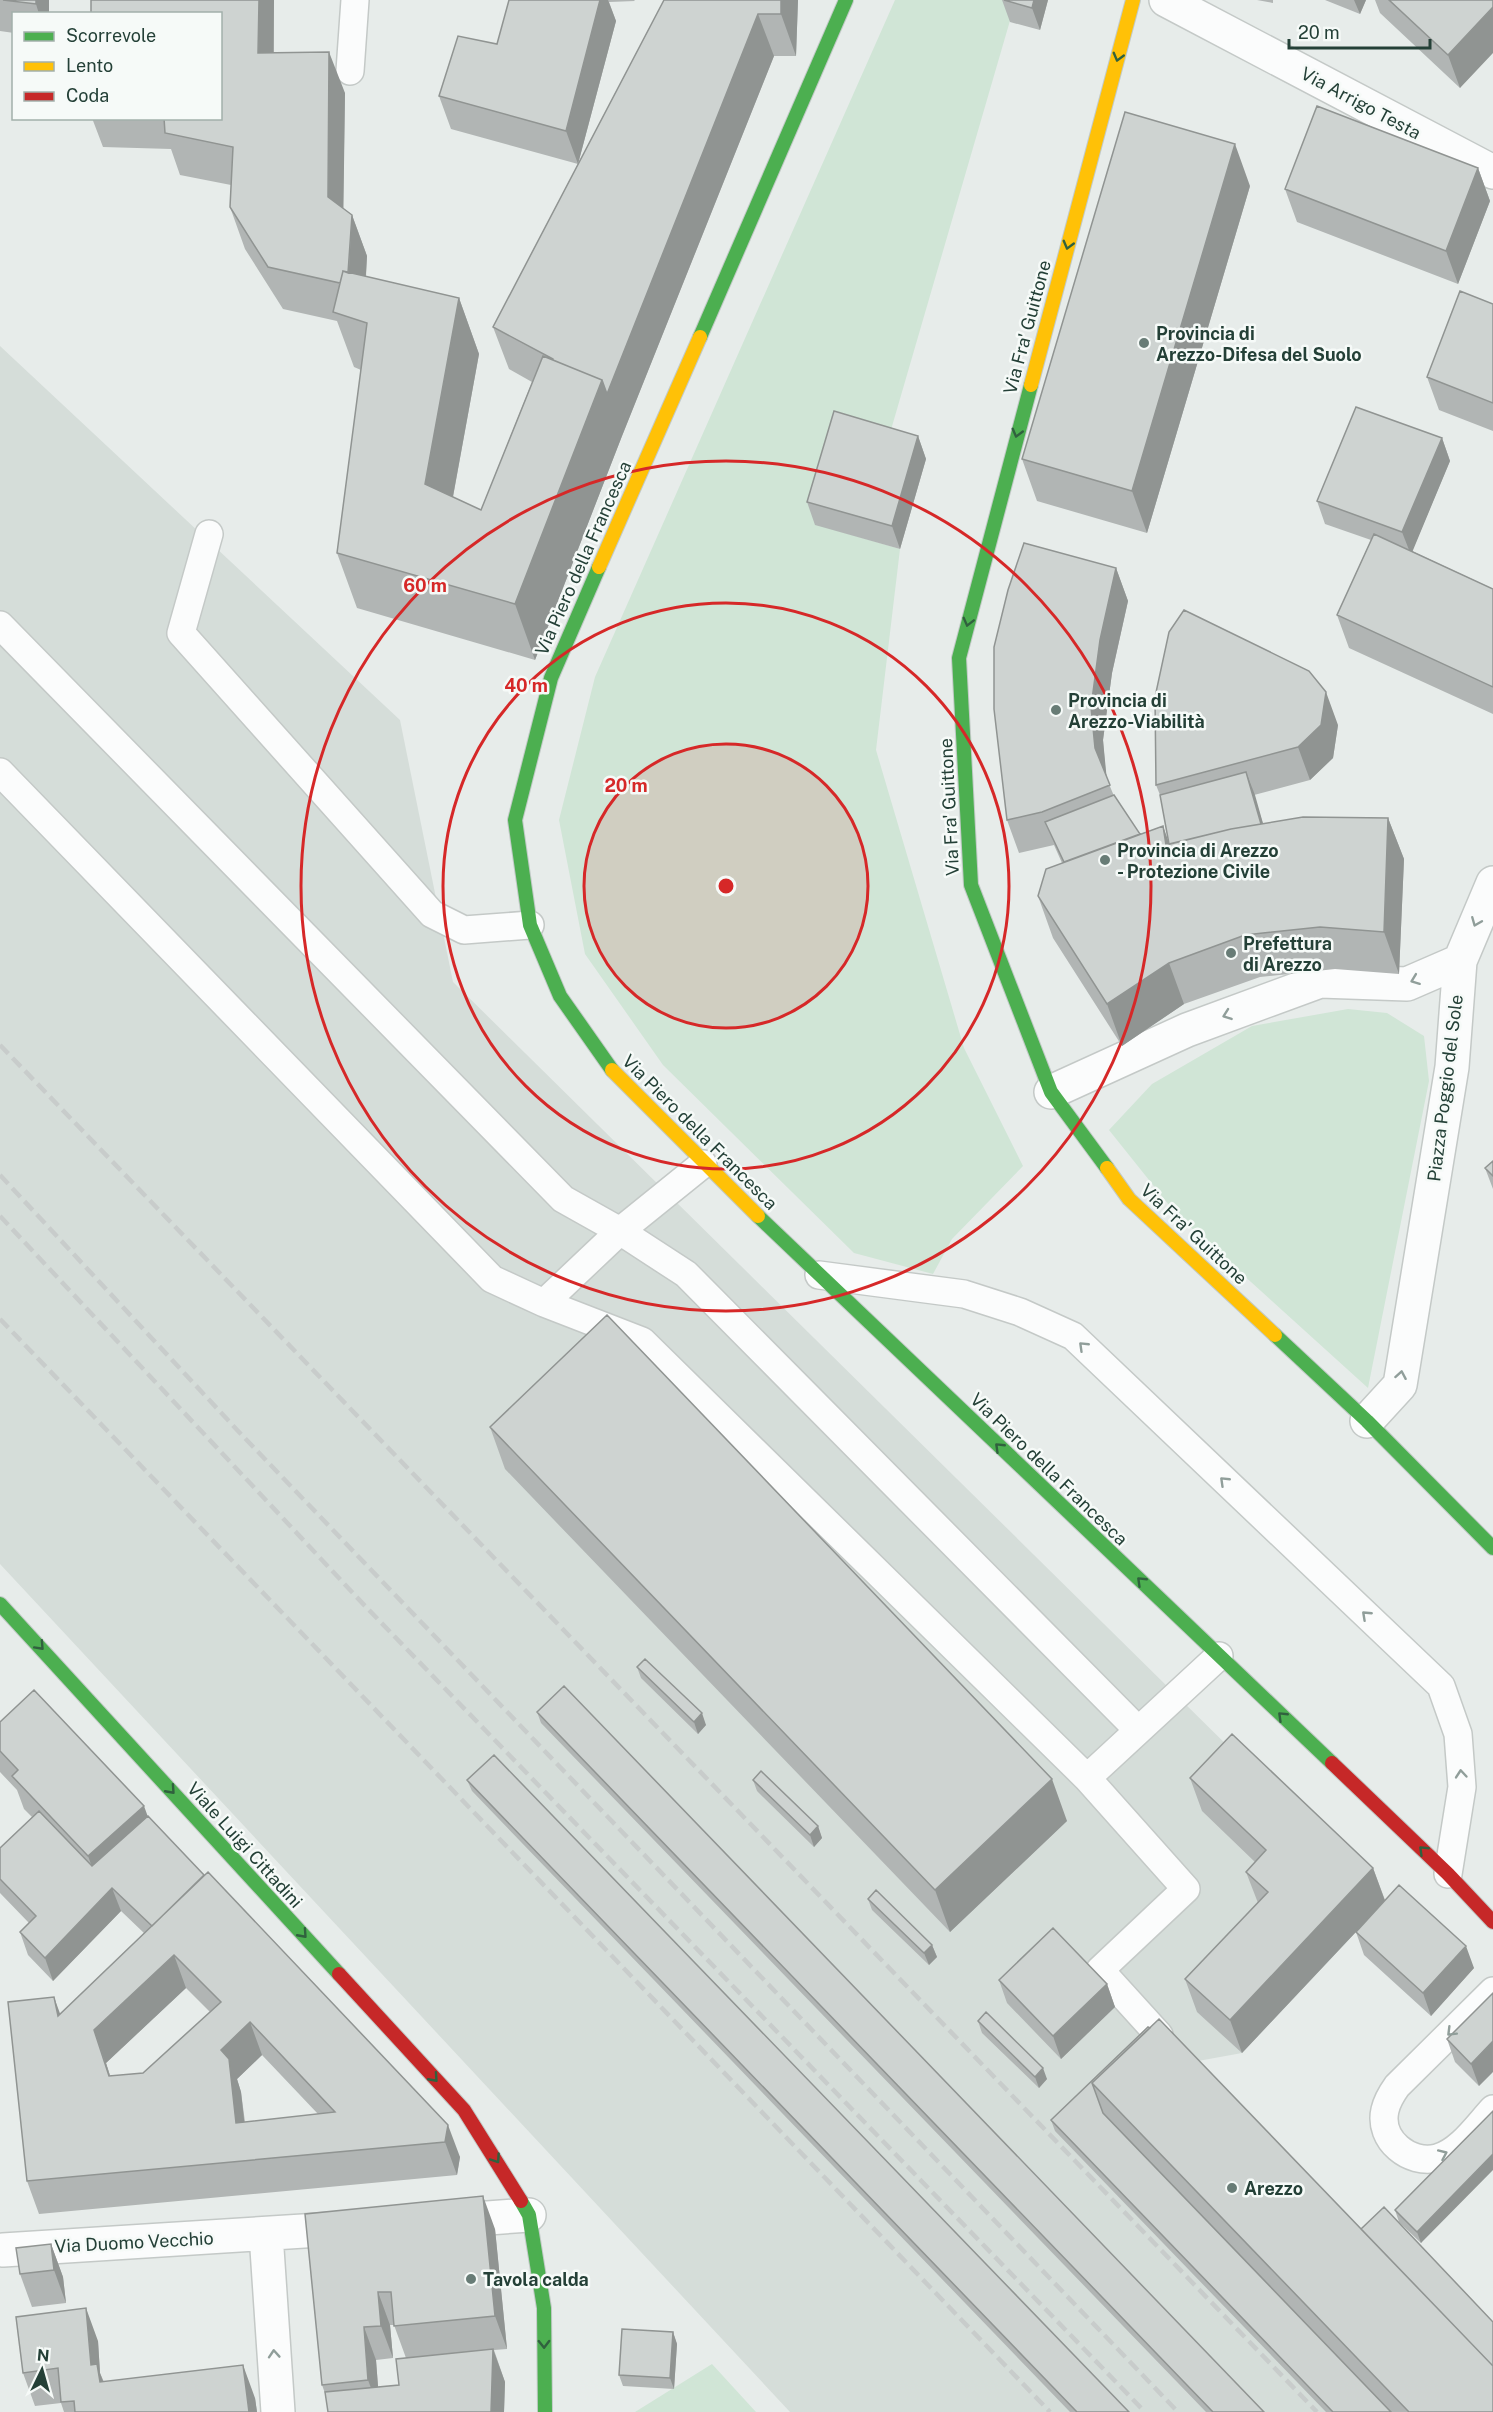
<svg xmlns="http://www.w3.org/2000/svg" width="1493" height="2412" viewBox="0 0 1493 2412" font-family="'Public Sans',sans-serif">
<style>
.built{fill:#d5ddd9}
.green{fill:#d0e5d6}
.lines{fill:none;stroke-linecap:round;stroke-linejoin:round}
.lane-casing{stroke:#c4c9c7;stroke-width:30}
.street-casing{stroke:#c4c9c7;stroke-width:36}
.fast-casing{stroke:#c2cac7;stroke-width:16}
.slow-casing{stroke:#c2cac7;stroke-width:16}
.jam-casing{stroke:#c2cac7;stroke-width:16}
.lane{stroke:#fbfcfc;stroke-width:27}
.street{stroke:#fbfcfc;stroke-width:33}
.fast{stroke:#4caf50;stroke-width:14}
.slow{stroke:#ffc107;stroke-width:14}
.jam{stroke:#c62828;stroke-width:14}
.rail{stroke:#c8cccb;stroke-width:4.5;stroke-dasharray:12 6;stroke-linecap:butt}
.wall{fill:#b1b5b4;fill-rule:evenodd}
.shaded-wall{fill:#909492}
.building{fill:#ced3d1;stroke:#909492;stroke-width:1.5;fill-rule:evenodd}
.oneway{stroke:#30613e}
.oneway2{stroke:#909e9a}
.ring{fill:none;stroke:#d62828;stroke-width:3}
.poi-dot{fill:#687c76;stroke:#f6faf8;stroke-width:2}
.labels{text-anchor:middle;dominant-baseline:central;stroke-width:5;stroke-linejoin:round;paint-order:stroke}
.street-label{font-size:18px;fill:#244037;stroke:#f6faf8}
.poi-label{font-size:18px;font-weight:bold;fill:#244037;stroke:#f6faf8;text-anchor:start}
.centre{fill:#d62828;stroke:#f6faf8;stroke-width:3}
.ring-label{font-size:18px;text-anchor:middle;font-weight:bold;fill:#d62828;stroke:#f6faf8;stroke-width:5;stroke-linejoin:round;paint-order:stroke}
</style>
<rect width="100%" height="100%" fill="#e7ecea"/>
<path class="built" d="M 0,346 L 400,720 L 453,982 L 1385,1901 L 1242,2053 L 1187,2063 L 1493,2412 L 790,2412 L 0,1564 Z"/>
<path class="green" d="M 895,0 L 1016,0 L 886,447 L 815,524 L 900,549 L 876,750 L 964,1048 L 1023,1166 L 952,1239 L 933,1274 L 854,1253 L 663,1065 L 585,954 L 559,820 L 595,677 Z
M 1348,1009 L 1387,1013 L 1424,1036 L 1429,1081 L 1368,1388 L 1177,1215 L 1109,1130 L 1152,1084 L 1252,1026 Z
M 712,2364 L 756,2412 L 635,2412 Z"/>
<g class="lines">
<g class="lane-casing">
<path id="lane" d="M 350,71 L 355,0
M 209,534 L 181,633 L 432,914 L 464,930 L 530,925
M 0,625 L 563,1199 L 620,1231 L 703,1164
M 0,772 L 492,1279 L 544,1303
M 819,1275 L 964,1294 L 1020,1312 L 1073,1336 L 1441,1686 L 1458,1734 L 1462,1787 L 1448,1874
M 1138,1730 L 686,1274 L 620,1231 L 544,1303 L 642,1341 L 1087,1778 L 1219,1656
M 1087,1778 L 1186,1889 L 1100,1970 L 1159,2035
M 1493,1991 L 1397,2086 C 1392,2093 1387,2101 1385,2110 C 1378,2140 1410,2165 1437,2158 C 1460,2152 1478,2125 1493,2109"/>
</g>
<g class="street-casing">
<path id="street" d="M 1166,0 L 1493,172
M 1460,961 L 1493,883
M 1051,1092 L 1187,1030 L 1320,981 L 1407,984 L 1460,961 L 1452,1067 L 1400,1385 L 1367,1421
M 447,2221 L 529,2215
M 266,2234 L 278,2412
M 3,2250 L 351,2228"/>
</g>
<g class="fast-casing">
<path id="fast" d="M 700,337 L 846,0
M 1031,385 L 959,658 L 971,885 L 1051,1092 L 1107,1168
M 599,567 L 551,678 L 515,820 L 530,925 L 560,996 L 612,1070
M 758,1216 L 1332,1763
M 1275,1335 L 1367,1421 L 1493,1548
M 0,1604 L 339,1974
M 521,2201 L 529,2215 L 544,2308 L 545,2412"/>
</g>
<g class="slow-casing">
<path id="slow" d="M 1031,385 L 1133,0
M 599,567 L 700,337
M 612,1070 L 758,1216
M 1107,1168 L 1129,1199 L 1275,1335"/>
</g>
<g class="jam-casing">
<path id="jam" d="M 1332,1763 L 1448,1874 L 1493,1922
M 339,1974 L 464,2110 L 521,2201"/>
</g>
<use href="#lane" class="lane"/>
<use href="#street" class="street"/>
<use href="#fast" class="fast"/>
<use href="#slow" class="slow"/>
<use href="#jam" class="jam"/>
<path class="rail" d="M 0,1045 L 1317,2412
M 0,1175 L 239,1432 L 1178,2412
M 0,1216 L 366,1607 L 1145,2412
M 0,1319 L 1050,2412"/>
</g>
<path class="wall" d="M 0,0 L 49,0 L 49,14 L 14,14 L 14,33 L 0,31 Z
M 91,0 L 274,0 L 274,53 L 345,93 L 343,208 L 352,215 L 367,256 L 366,277 L 459,298 L 479,354 L 453,497 L 481,510 L 532,382 L 509,369 L 493,327 L 578,164 L 451,129 L 439,96 L 497,44 L 509,0 L 634,0 L 635,1 L 609,2 L 616,21 L 578,164 L 664,0 L 798,0 L 796,56 L 774,56 L 622,436 L 535,660 L 357,608 L 337,553 L 361,370 L 354,367 L 337,321 L 283,309 L 245,249 L 230,207 L 231,185 L 180,175 L 171,149 L 103,147 L 92,118 L 220,118 Z
M 1002,0 L 1048,0 L 1040,30 L 1010,22 Z
M 1257,0 L 1273,0 L 1273,3 Z
M 1325,0 L 1366,0 L 1360,14 Z
M 1375,0 L 1493,0 L 1460,88 L 1380,13 Z
M 1478,168 L 1490,201 L 1458,284 L 1297,222 L 1285,189 Z
M 1250,186 L 1147,533 L 1037,501 L 1022,459 Z
M 1493,304 L 1493,431 L 1439,410 L 1427,377 Z
M 918,436 L 926,459 L 900,549 L 815,525 L 807,502 Z
M 1442,438 L 1450,461 L 1412,551 L 1493,589 L 1493,714 L 1349,648 L 1337,615 L 1371,540 L 1325,524 L 1317,501 Z
M 1116,568 L 1128,601 L 1112,673 L 1103,740 L 1106,777 L 1114,796 L 1140,834 L 1163,826 L 1169,844 L 1160,795 L 1156,785 L 1338,725 L 1333,758 L 1310,780 L 1254,795 L 1263,824 L 1388,818 L 1404,859 L 1399,974 L 1335,969 L 1260,977 L 1184,1004 L 1122,1046 L 1053,938 L 1038,896 L 1062,863 L 1054,845 L 1019,853 L 1007,820 Z
M 1493,1161 L 1493,1189 L 1485,1168 Z
M 490,1427 L 1067,1821 L 950,1932 L 505,1469 Z
M 637,1667 L 706,1725 L 698,1734 L 641,1678 Z
M 537,1712 L 1264,2412 L 1206,2412 L 541,1723 Z
M 0,1722 L 148,1816 L 460,2157 L 457,2175 L 39,2214 L 27,2181 L 60,2014 L 144,1933 L 121,1911 L 53,1981 L 28,1955 L 20,1932 L 29,1923 L 0,1893 L 0,1848 L 32,1817 L 24,1809 L 17,1790 L 0,1772 ZM 186,1988 L 210,2012 L 143,2073 L 110,2076 L 106,2063 ZM 262,2055 L 318,2114 L 245,2122 L 241,2092 L 237,2079 Z
M 1190,1778 L 1373,1868 L 1385,1900 L 1474,1968 L 1431,2016 L 1364,1955 L 1356,1932 L 1242,2053 L 1197,2012 L 1185,1979 L 1258,1903 L 1246,1872 L 1255,1862 L 1202,1811 Z
M 467,1780 L 1129,2412 L 1070,2412 L 472,1791 Z
M 753,1780 L 818,1826 L 822,1838 L 814,1847 L 757,1791 Z
M 868,1899 L 932,1945 L 937,1957 L 929,1965 L 872,1910 Z
M 999,1980 L 1107,1984 L 1115,2007 L 1061,2059 L 1007,2003 Z
M 1493,1993 L 1479,2086 L 1455,2062 L 1447,2039 Z
M 978,2021 L 1047,2079 L 1039,2088 L 982,2033 Z
M 1148,2027 L 1361,2229 L 1493,2412 L 1326,2412 L 1055,2131 L 1051,2120 Z
M 1493,2111 L 1421,2243 L 1399,2222 L 1395,2210 Z
M 305,2214 L 495,2229 L 507,2349 L 494,2350 L 505,2382 L 504,2412 L 328,2412 L 326,2396 L 322,2385 ZM 390,2325 L 394,2325 L 406,2358 L 399,2385 L 378,2387 L 376,2360 L 393,2358 Z
M 51,2244 L 63,2277 L 66,2303 L 32,2307 L 20,2274 Z
M 673,2332 L 677,2344 L 674,2389 L 623,2386 L 619,2375 Z
M 98,2341 L 100,2373 L 104,2382 L 255,2398 L 257,2412 L 64,2412 L 61,2403 L 35,2406 L 23,2373 Z"/>
<path class="shaded-wall" d="M 36,0 L 49,0 L 49,14 L 39,14 L 36,4 Z
M 259,0 L 274,0 L 273,95 L 258,53 Z
M 600,0 L 608,0 L 616,21 L 578,164 L 566,131 Z
M 781,0 L 798,0 L 796,56 L 781,14 Z
M 1034,0 L 1048,0 L 1040,30 L 1032,8 Z
M 1354,0 L 1366,0 L 1360,14 Z
M 1493,7 L 1493,53 L 1460,88 L 1448,55 Z
M 758,14 L 774,56 L 622,436 L 535,660 L 515,604 L 602,380 Z
M 329,52 L 345,93 L 343,239 L 328,197 Z
M 1235,144 L 1250,186 L 1147,533 L 1132,491 Z
M 1478,168 L 1490,201 L 1458,284 L 1446,251 Z
M 352,215 L 367,256 L 363,322 L 348,285 Z
M 459,298 L 479,354 L 445,540 L 425,484 Z
M 918,436 L 926,459 L 900,549 L 892,526 Z
M 1442,438 L 1450,461 L 1411,555 L 1402,532 Z
M 1116,568 L 1128,601 L 1112,673 L 1103,740 L 1107,781 L 1095,748 L 1091,707 L 1100,640 Z
M 1326,692 L 1338,725 L 1333,758 L 1310,780 L 1298,747 Z
M 1246,772 L 1255,795 L 1275,866 L 1267,844 Z
M 1388,818 L 1404,859 L 1399,974 L 1384,932 Z
M 1163,826 L 1176,863 L 1166,845 Z
M 1169,963 L 1184,1004 L 1122,1046 L 1107,1004 Z
M 702,1713 L 706,1725 L 698,1734 L 694,1722 Z
M 1052,1779 L 1067,1821 L 950,1932 L 935,1890 Z
M 144,1806 L 156,1839 L 100,1889 L 88,1856 Z
M 818,1826 L 822,1838 L 814,1847 L 810,1835 Z
M 1373,1868 L 1385,1901 L 1242,2053 L 1230,2020 Z
M 112,1888 L 121,1911 L 53,1981 L 45,1958 Z
M 932,1945 L 937,1957 L 929,1965 L 924,1953 Z
M 1466,1946 L 1474,1968 L 1431,2016 L 1423,1993 Z
M 174,1955 L 186,1988 L 106,2063 L 121,2109 L 94,2030 Z
M 1107,1984 L 1115,2007 L 1061,2059 L 1053,2036 Z
M 54,1997 L 66,2030 L 58,2016 Z
M 250,2022 L 262,2055 L 237,2079 L 241,2092 L 248,2156 L 236,2123 L 221,2050 Z
M 1493,2041 L 1493,2072 L 1479,2086 L 1471,2064 Z
M 1043,2068 L 1047,2079 L 1039,2088 L 1035,2077 Z
M 448,2125 L 460,2157 L 457,2175 L 445,2142 Z
M 1493,2154 L 1493,2170 L 1421,2243 L 1417,2232 Z
M 483,2196 L 495,2229 L 507,2349 L 495,2316 Z
M 51,2244 L 63,2277 L 66,2303 L 54,2270 Z
M 378,2292 L 390,2325 L 393,2358 L 381,2326 Z
M 86,2308 L 98,2341 L 100,2373 L 109,2397 L 91,2365 Z
M 364,2327 L 376,2360 L 380,2412 L 368,2380 Z
M 673,2332 L 677,2344 L 674,2389 L 670,2378 Z
M 493,2349 L 505,2382 L 504,2412 L 491,2412 Z
M 243,2365 L 255,2398 L 257,2412 L 249,2412 Z"/>
<path class="building" d="M 3,0 L 36,0 L 36,4 Z
M 91,0 L 259,0 L 258,53 L 329,52 L 328,197 L 352,215 L 348,273 L 343,271 L 340,283 L 268,267 L 230,207 L 233,147 L 165,133 L 164,118 L 220,118 L 220,14 L 91,14 Z
M 509,0 L 600,0 L 566,131 L 439,96 L 458,36 L 497,44 Z
M 664,0 L 781,0 L 781,14 L 758,14 L 607,394 L 602,380 L 553,360 L 553,359 L 493,327 Z
M 1004,0 L 1034,0 L 1032,8 Z
M 1389,0 L 1493,0 L 1493,7 L 1448,55 Z
M 1317,106 L 1478,168 L 1446,251 L 1285,189 Z
M 1125,112 L 1235,144 L 1132,491 L 1022,459 Z
M 343,271 L 459,298 L 425,484 L 481,510 L 543,356 L 602,380 L 515,604 L 337,553 L 367,323 L 333,312 Z
M 1460,291 L 1493,304 L 1493,403 L 1427,377 Z
M 1356,407 L 1442,438 L 1402,532 L 1317,501 Z
M 834,411 L 918,436 L 892,526 L 807,502 Z
M 1374,534 L 1493,589 L 1493,687 L 1337,615 Z
M 1024,543 L 1116,568 L 1100,640 L 1091,707 L 1095,748 L 1110,785 L 1042,812 L 1007,820 L 994,709 L 994,647 L 1008,590 Z
M 1184,610 L 1309,671 L 1326,692 L 1321,725 L 1298,747 L 1156,785 L 1155,697 L 1169,632 Z
M 1246,772 L 1261,824 L 1231,829 L 1169,844 L 1160,795 Z
M 1114,795 L 1140,834 L 1064,862 L 1045,822 Z
M 1303,817 L 1388,818 L 1384,932 L 1320,927 L 1245,935 L 1169,963 L 1107,1004 L 1038,896 L 1046,869 L 1163,826 L 1166,845 L 1231,829 Z
M 1493,1161 L 1493,1176 L 1485,1168 Z
M 607,1315 L 1052,1779 L 935,1890 L 490,1427 Z
M 645,1659 L 702,1713 L 694,1722 L 637,1667 Z
M 564,1686 L 1264,2412 L 1213,2412 L 537,1712 Z
M 34,1690 L 144,1806 L 88,1856 L 12,1776 L 18,1770 L 0,1751 L 0,1722 Z
M 1232,1734 L 1373,1868 L 1230,2020 L 1185,1979 L 1268,1892 L 1246,1872 L 1266,1850 L 1190,1778 Z
M 494,1755 L 1129,2412 L 1077,2412 L 467,1780 Z
M 761,1771 L 818,1826 L 810,1835 L 753,1780 Z
M 39,1811 L 92,1866 L 148,1816 L 204,1875 L 152,1926 L 112,1888 L 45,1958 L 20,1932 L 36,1916 L 0,1879 L 0,1848 Z
M 208,1872 L 448,2125 L 445,2142 L 27,2181 L 8,2002 L 54,1997 L 58,2016 ZM 174,1955 L 221,2002 L 143,2073 L 109,2076 L 94,2030 ZM 250,2022 L 335,2112 L 236,2123 L 229,2059 L 221,2050 Z
M 1399,1885 L 1466,1946 L 1423,1993 L 1356,1932 Z
M 876,1890 L 932,1945 L 924,1953 L 868,1899 Z
M 1053,1928 L 1107,1984 L 1053,2036 L 999,1980 Z
M 1493,1993 L 1493,2041 L 1471,2064 L 1447,2039 Z
M 986,2012 L 1043,2068 L 1035,2077 L 978,2021 Z
M 1159,2019 L 1493,2366 L 1493,2412 L 1409,2412 L 1092,2083 Z
M 1148,2027 L 1150,2028 L 1092,2083 L 1103,2113 L 1391,2412 L 1333,2412 L 1051,2120 Z
M 1493,2111 L 1493,2154 L 1417,2232 L 1395,2210 Z
M 483,2196 L 495,2316 L 394,2326 L 391,2292 L 378,2292 L 381,2326 L 364,2327 L 368,2380 L 322,2385 L 305,2214 Z
M 1384,2207 L 1493,2322 L 1493,2366 L 1361,2229 Z
M 51,2244 L 54,2270 L 20,2274 L 16,2248 Z
M 86,2308 L 91,2365 L 97,2364 L 100,2382 L 243,2365 L 249,2412 L 75,2412 L 74,2401 L 61,2402 L 58,2368 L 23,2373 L 16,2317 Z
M 622,2329 L 673,2332 L 670,2378 L 619,2375 Z
M 493,2349 L 491,2412 L 328,2412 L 325,2392 L 399,2385 L 396,2359 Z"/>
<defs><path id="oneway-chevron" d="M-2-3.5L2.5 0L-2 3.5" fill="none" stroke-width="1.6" stroke-linecap="round" stroke-linejoin="round" transform="scale(1.5)"/></defs>
<g class="oneway">
<use href="#oneway-chevron" transform="translate(1118 57) rotate(105)"/>
<use href="#oneway-chevron" transform="translate(1068 245) rotate(105)"/>
<use href="#oneway-chevron" transform="translate(1017 433) rotate(105)"/>
<use href="#oneway-chevron" transform="translate(968 622) rotate(104)"/>
<use href="#oneway-chevron" transform="translate(999 1447) rotate(-136)"/>
<use href="#oneway-chevron" transform="translate(1141 1581) rotate(-136)"/>
<use href="#oneway-chevron" transform="translate(40 1646) rotate(47)"/>
<use href="#oneway-chevron" transform="translate(1282 1716) rotate(-136)"/>
<use href="#oneway-chevron" transform="translate(171 1790) rotate(48)"/>
<use href="#oneway-chevron" transform="translate(1423 1850) rotate(-136)"/>
<use href="#oneway-chevron" transform="translate(303 1934) rotate(48)"/>
<use href="#oneway-chevron" transform="translate(434 2078) rotate(48)"/>
<use href="#oneway-chevron" transform="translate(496 2159) rotate(56)"/>
<use href="#oneway-chevron" transform="translate(544 2344) rotate(89)"/>
</g>
<g class="oneway2">
<use href="#oneway-chevron" transform="translate(1476 922) rotate(112)"/>
<use href="#oneway-chevron" transform="translate(1415 980) rotate(159)"/>
<use href="#oneway-chevron" transform="translate(1227 1015) rotate(160)"/>
<use href="#oneway-chevron" transform="translate(1083 1346) rotate(-136)"/>
<use href="#oneway-chevron" transform="translate(1401 1375) rotate(-80)"/>
<use href="#oneway-chevron" transform="translate(1224 1481) rotate(-136)"/>
<use href="#oneway-chevron" transform="translate(1366 1615) rotate(-137)"/>
<use href="#oneway-chevron" transform="translate(1461 1774) rotate(-95)"/>
<use href="#oneway-chevron" transform="translate(1451 2032) rotate(135)"/>
<use href="#oneway-chevron" transform="translate(1443 2154) rotate(-24)"/>
<use href="#oneway-chevron" transform="translate(274 2354) rotate(-94)"/>
</g>
<circle cx="726" cy="886" r="142" fill="#d62828" fill-opacity=".12"/>
<g class="ring">
<circle cx="726" cy="886" r="142"/>
<circle cx="726" cy="886" r="283"/>
<circle cx="726" cy="886" r="425"/>
</g>
<g class="poi-dot">
<circle cx="1144" cy="343" r="6"/>
<circle cx="1056" cy="710" r="6"/>
<circle cx="1105" cy="860" r="6"/>
<circle cx="1231" cy="953" r="6"/>
<circle cx="1232" cy="2188" r="6"/>
<circle cx="471" cy="2279" r="6"/>
</g>
<g class="labels">
<g class="street-label">
<text transform="translate(1361 103) rotate(28)">Via Arrigo Testa</text>
<text transform="translate(1027 327) rotate(-75)">Via Fra' Guittone</text>
<text transform="translate(583 558) rotate(-66)">Via Piero della Francesca</text>
<text transform="translate(949 807) rotate(-93)">Via Fra' Guittone</text>
<text transform="translate(1445 1088) rotate(-83)">Piazza Poggio del Sole</text>
<text transform="translate(700 1132) rotate(45)">Via Piero della Francesca</text>
<text transform="translate(1194 1234) rotate(43)">Via Fra' Guittone</text>
<text transform="translate(1049 1469) rotate(44)">Via Piero della Francesca</text>
<text transform="translate(245 1845) rotate(48)">Viale Luigi Cittadini</text>
<text transform="translate(134 2242) rotate(-3)">Via Duomo Vecchio</text>
</g>
<g class="poi-label">
<text x="1156" y="333">Provincia di<tspan x="1156" dy="21">Arezzo-Difesa del Suolo</tspan></text>
<text x="1068" y="700">Provincia di<tspan x="1068" dy="21">Arezzo-Viabilità</tspan></text>
<text x="1117" y="850">Provincia di Arezzo<tspan x="1117" dy="21">- Protezione Civile</tspan></text>
<text x="1243" y="943">Prefettura<tspan x="1243" dy="21">di Arezzo</tspan></text>
<text x="1244" y="2188">Arezzo</text>
<text x="483" y="2279">Tavola calda</text>
</g>
</g>
<circle cx="726" cy="886" r="9" class="centre"/>
<g class="ring-label">
<text x="425" y="592">60 m</text>
<text x="526" y="692">40 m</text>
<text x="626" y="792">20 m</text>
</g>
<rect x="12" y="12" width="210" height="108" fill="#f6faf8" stroke="#a2b0ab" stroke-width="1.5"/>
<rect x="24" y="32" width="30" height="9" fill="#4caf50" stroke="#a2b0ab" stroke-width="1.5"/>
<text x="66" y="42" font-size="18" fill="#244037">Scorrevole</text>
<rect x="24" y="62" width="30" height="9" fill="#ffc107" stroke="#a2b0ab" stroke-width="1.5"/>
<text x="66" y="72" font-size="18" fill="#244037">Lento</text>
<rect x="24" y="92" width="30" height="9" fill="#c62828" stroke="#a2b0ab" stroke-width="1.5"/>
<text x="66" y="102" font-size="18" fill="#244037">Coda</text>
<g transform="translate(42 2370) rotate(5)" stroke="#f6faf8" stroke-width="4.5" paint-order="stroke">
<path d="M0-4.5L10 22L0 15L-10 22Z" fill="#244037"/>
<text y="-9" font-size="16" font-weight="bold" text-anchor="middle" fill="#244037">N</text>
</g>
<path d="M1289 39v9h141v-9" fill="none" stroke="#244037" stroke-width="3"/>
<text x="1298" y="39" font-size="18" fill="#244037" stroke="#f6faf8" stroke-width="4.5" paint-order="stroke">20 m</text>
</svg>
